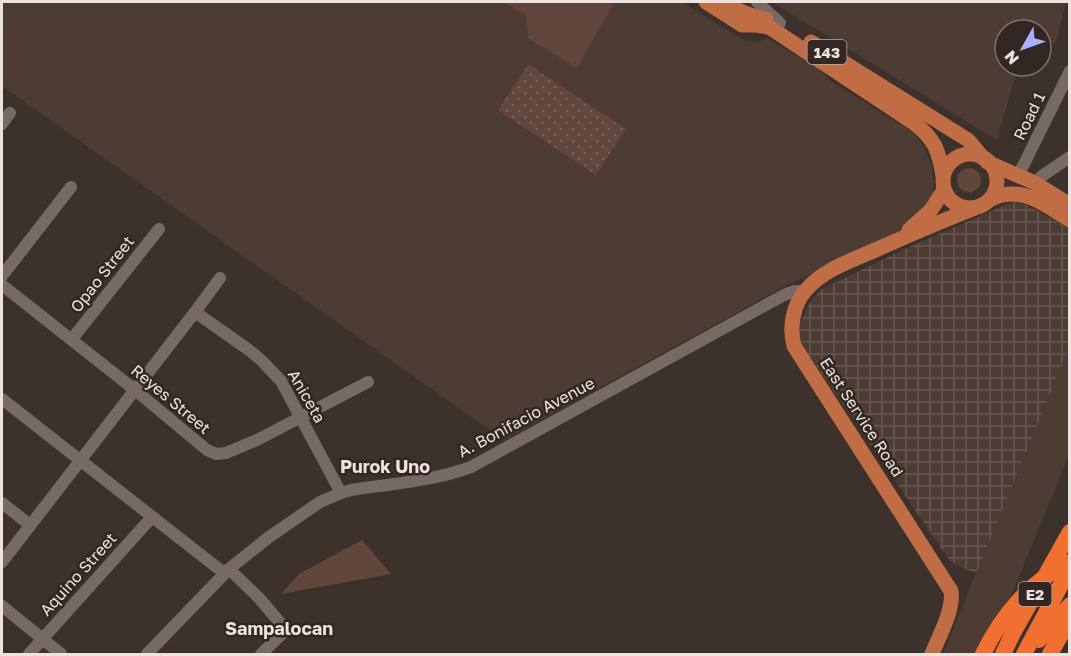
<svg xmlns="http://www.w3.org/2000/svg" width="1071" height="656" viewBox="0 0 1071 656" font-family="'Golos Text',sans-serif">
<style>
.built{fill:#4d3c34}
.industrial{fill:url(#industrial-grid)}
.grass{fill:#60463b}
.park{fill:url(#park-dots)}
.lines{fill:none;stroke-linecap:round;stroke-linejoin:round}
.minor{stroke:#776a64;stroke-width:12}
.major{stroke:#c06d45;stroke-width:15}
.highway{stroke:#f16f31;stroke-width:16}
.labels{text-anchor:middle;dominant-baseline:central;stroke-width:5;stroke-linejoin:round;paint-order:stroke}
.shield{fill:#322723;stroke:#b4aba7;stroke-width:1.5}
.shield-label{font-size:15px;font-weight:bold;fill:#ebe3e0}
.street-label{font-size:16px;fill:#ebe3e0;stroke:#322723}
.neighbourhood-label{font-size:18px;font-weight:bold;fill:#ebe3e0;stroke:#322723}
</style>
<defs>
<pattern id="industrial-grid" width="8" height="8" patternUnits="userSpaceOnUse" patternTransform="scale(1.5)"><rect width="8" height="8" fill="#4d3c34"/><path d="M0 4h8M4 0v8" fill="none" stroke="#675851"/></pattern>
<pattern id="park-dots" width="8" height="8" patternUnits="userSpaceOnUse" patternTransform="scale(1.5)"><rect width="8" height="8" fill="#60463b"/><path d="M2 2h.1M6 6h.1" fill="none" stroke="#776157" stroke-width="1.8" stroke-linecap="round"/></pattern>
</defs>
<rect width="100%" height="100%" fill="#3d312c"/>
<path class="built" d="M 2,2 L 682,2 L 740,38 L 756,43 L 767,38 L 818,68 L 832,82 L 913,132 L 923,146 L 932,165 L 934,186 L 932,201 L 907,227 L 840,262 L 789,284 L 504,440 L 2,86 Z
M 772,2 L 1066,2 L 1056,43 L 1041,39 L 1041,30 L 1005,30 L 1005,66 L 1018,66 L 997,140 Z
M 1069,348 L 1069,455 L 987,654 L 943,654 Z"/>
<path class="industrial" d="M 1017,200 L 1069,228 L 1069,348 L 976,574 L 950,561 L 802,345 L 799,337 L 799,326 L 809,304 L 820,290 L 911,246 Z"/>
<path class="grass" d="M 504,2 L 614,2 L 577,68 L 528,38 L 526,15 Z
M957 180a12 12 0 1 1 24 0a12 12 0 1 1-24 0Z
M 362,540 L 391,574 L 281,594 L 299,574 Z"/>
<path class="park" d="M 528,64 L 626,129 L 596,175 L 498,110 Z"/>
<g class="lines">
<path class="minor" d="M 757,2 L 780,23
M 2,124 L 10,113
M 1018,176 L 1070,71
M 1035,183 L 1042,176 L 1070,157
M 2,276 L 71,187
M 2,285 L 135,390 L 207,450 L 216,454 L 226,453 L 259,439 L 368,382
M 195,312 L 249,350 L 262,361 L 281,381 L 341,493
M 72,339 L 159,229
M 2,399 L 224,573
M 2,503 L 30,525
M 2,562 L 195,312 L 220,278
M 229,569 L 259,598 L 282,625 L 284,628 L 283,633 L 261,654
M 2,606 L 61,654
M 29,654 L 152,517
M 147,654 L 229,569 L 269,537 L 320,502 L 341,493 L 351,490 C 391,484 433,481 471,467 L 784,295 L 795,291 L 804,291"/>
<path class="major" d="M 706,2 L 742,25 L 756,25 L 769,27 L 914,123 C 935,139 939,151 943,176
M 724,2 C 739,11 748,16 766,19
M 811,42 L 968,140 L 984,159
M943 181a27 27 0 1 1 54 0a27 27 0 1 1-54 0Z
M 987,162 L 1035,183 L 1070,205
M 989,200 C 994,198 998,196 1003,195 C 1027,189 1050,208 1070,220
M 909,230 L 931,210 L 944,190
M 932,654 C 939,636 954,610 951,591 L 794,346 C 789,328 793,304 806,290 C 823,270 850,261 873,251 C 907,236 941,221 975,208"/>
<path class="highway" d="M 1039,640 L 1070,605
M 983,654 C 1001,617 1031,580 1070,562
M 1003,654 L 1013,633 L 1070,532
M 1024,654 L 1070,568
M 1050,654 L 1070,619"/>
</g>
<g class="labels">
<g class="shield">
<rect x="807.5" y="40" width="39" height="24" rx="4.5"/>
<rect x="1018.5" y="582" width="33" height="24" rx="4.5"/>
</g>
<g class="shield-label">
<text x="827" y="52">143</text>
<text x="1035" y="594">E2</text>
</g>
<g class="street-label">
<text transform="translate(1029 116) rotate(-64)">Road 1</text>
<text transform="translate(102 274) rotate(-52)">Opao Street</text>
<text transform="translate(307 396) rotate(60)">Aniceta</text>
<text transform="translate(171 399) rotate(40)">Reyes Street</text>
<text transform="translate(526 417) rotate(-28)">A. Bonifacio Avenue</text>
<text transform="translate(862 417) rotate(57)">East Service Road</text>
<text transform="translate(78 574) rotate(-48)">Aquino Street</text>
</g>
<g class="neighbourhood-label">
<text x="385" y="466">Purok Uno</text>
<text x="279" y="628">Sampalocan</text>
</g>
</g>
<rect width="1071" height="656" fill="none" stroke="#ebe3e0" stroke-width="6"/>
<g transform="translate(1023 48) rotate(230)"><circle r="28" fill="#322723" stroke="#7c726f" stroke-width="1.5"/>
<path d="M0-4.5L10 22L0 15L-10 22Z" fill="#abaffb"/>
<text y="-9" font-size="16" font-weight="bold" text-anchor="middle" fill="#ebe3e0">N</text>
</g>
</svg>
